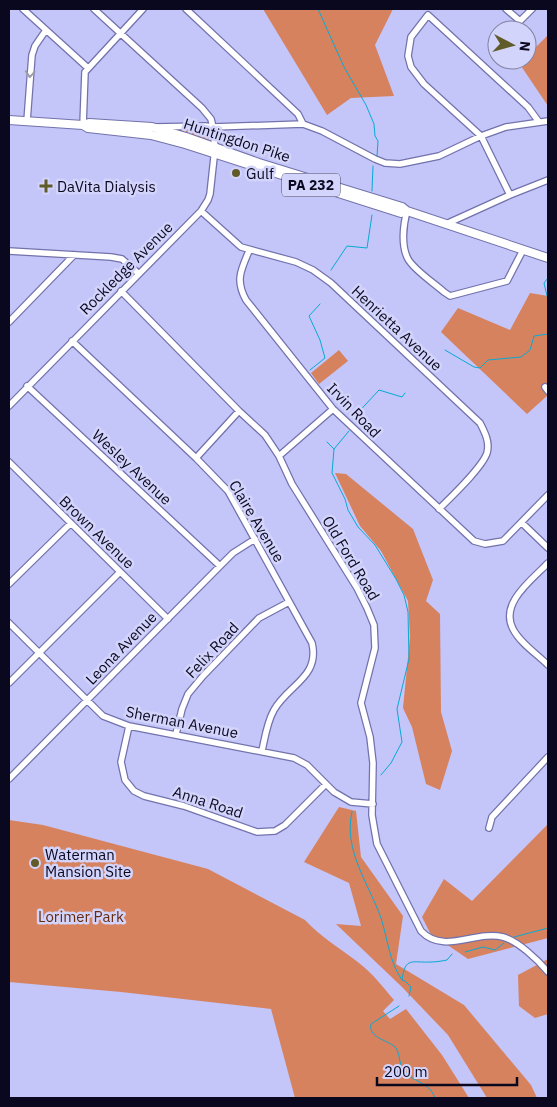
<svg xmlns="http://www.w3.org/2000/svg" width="557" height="1107" viewBox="0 0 557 1107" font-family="'IBM Plex Sans',sans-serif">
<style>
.green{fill:#d7825e}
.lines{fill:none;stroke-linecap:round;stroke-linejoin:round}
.stream{stroke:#08aad4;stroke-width:1}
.minor-casing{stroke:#7272ac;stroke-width:8}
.major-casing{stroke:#7272ac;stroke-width:10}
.minor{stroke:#fff;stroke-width:5.5}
.major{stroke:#fff;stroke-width:8}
.oneway{stroke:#9d9ca5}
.poi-dot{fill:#605b28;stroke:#d3d4fb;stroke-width:2}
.labels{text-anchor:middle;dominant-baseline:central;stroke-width:5;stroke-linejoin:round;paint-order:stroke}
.shield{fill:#d3d4fb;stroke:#464560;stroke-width:1}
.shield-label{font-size:14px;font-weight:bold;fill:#0a081e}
.street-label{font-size:15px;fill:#0a081e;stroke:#d3d4fb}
.poi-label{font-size:15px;fill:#0a081e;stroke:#d3d4fb;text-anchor:start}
.park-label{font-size:15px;fill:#652a0c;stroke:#d3d4fb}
</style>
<rect width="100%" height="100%" fill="#c4c5f9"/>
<path class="green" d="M 263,9 L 393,9 L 375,45 L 394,96 L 351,98 L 327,115 Z
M 548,35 L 548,106 L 517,60 L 527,60 L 527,49 L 533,50 Z
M 167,128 L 208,129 L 209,139 L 208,140 Z
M 530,293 L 548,296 L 548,395 L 527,414 L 441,332 L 458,308 L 510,330 Z
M 339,350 L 348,361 L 319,384 L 311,373 Z
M 335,473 L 346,474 L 413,529 L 433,580 L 426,601 L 440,614 L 441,712 L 452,751 L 440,790 L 426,784 L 412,727 L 403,708 L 410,637 L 408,601 L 381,551 L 360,526 Z
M 339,807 L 356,811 L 361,857 L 403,916 L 396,964 L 464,1005 L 531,1085 L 537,1098 L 487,1098 L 448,1035 L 402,987 L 336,924 L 361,926 L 349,883 L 304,862 Z
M 9,820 L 43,825 L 208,869 L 305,920 C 321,937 341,949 359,963 C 373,974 383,987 394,1000 L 383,1011 L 390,1019 L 406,1009 L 442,1055 L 469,1098 L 295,1098 L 271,1009 L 121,992 L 9,982 Z
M 548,824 L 548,938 L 468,959 L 430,933 L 422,917 L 444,879 L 472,901 Z
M 548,959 L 548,1014 L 535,1018 L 519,1006 L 518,975 Z"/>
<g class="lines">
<path class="stream" d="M 318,9 L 344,67 L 366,105 L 374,124 L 375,136 L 378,141 L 377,156
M 372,191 L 373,166
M 331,270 L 347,246 L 367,248 L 372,215
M 548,278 L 544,283 L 548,300
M 445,350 L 474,367 L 480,368 L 488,360 L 521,357 L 530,350 L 534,336 L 548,334
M 310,370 L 325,358 L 320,340 L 309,316 L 320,304
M 353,418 L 379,390 L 402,397 L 405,393
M 349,431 L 334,449 L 332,473 L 345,499 L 348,510 L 358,527 L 375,545 L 396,579 L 404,595 L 408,612 L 409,659 L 397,709 L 402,742 L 391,763 L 381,775
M 327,442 L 334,449
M 352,812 C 343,850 369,884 381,918 C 388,940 389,961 402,980 L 405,981 L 411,987 L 409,996
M 514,937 L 548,928
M 465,952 L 483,947 L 495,950 L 504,943
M 402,980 C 405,956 412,963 431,962 C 436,962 442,961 447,960 L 452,954
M 399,1006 L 371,1024 C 368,1037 386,1040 394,1046 C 401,1052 398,1064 404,1071 C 414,1083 430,1082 435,1098"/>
<g class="minor-casing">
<path id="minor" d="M 23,9 L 88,68
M 186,9 L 298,114 L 303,124
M 506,9 L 520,21 L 532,9
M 27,121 L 32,55 L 35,46 L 46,30
M 83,125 L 85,72 L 143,9
M 154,127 L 205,126 L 213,127 L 303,124 L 322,131 L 375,159 L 385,163 L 400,164 L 439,156 L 481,136 L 506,127 L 548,121
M 510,195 L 481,136 L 424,84 L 411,67 L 408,56 L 411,37 L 428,15 L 528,107 L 539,122
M 201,211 L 241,247 L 296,262 L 313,270 L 331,283 L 480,423 C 485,433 490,442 487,453 C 482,468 451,497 439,509
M 407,211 C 403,226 401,246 408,259 C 414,270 434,283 444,292 L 450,296 L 507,281 L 523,250
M 446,224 L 510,195 L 548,180
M 9,251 L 111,257 L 122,259 L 138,273
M 249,251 C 241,270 235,280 246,300 L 333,409 L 474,541 L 485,544 L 503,541 L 548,495
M 121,291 L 239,411 L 265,435 L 279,456 L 292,484 L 357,588 L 367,608 L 374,625 L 375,648 L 361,703 L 370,737 L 373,763 L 372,815 L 374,827 L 377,844 L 421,931 C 444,955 475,930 503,937 C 518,941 538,960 548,972
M 9,322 L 74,255
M 72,341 L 196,458 L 228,491 L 312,643 C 320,677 288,685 274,710 C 267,722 265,737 262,751
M 27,386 L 220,566
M 545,387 L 548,391
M 9,406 L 201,211 L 208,200 L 210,194 L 215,148 L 213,127 L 211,119 L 202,108 L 94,9
M 279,456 L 333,409
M 196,458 L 239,411
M 9,462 L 168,619
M 522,523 L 548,548
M 548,563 C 533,579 499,603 513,629 C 520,643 537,654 548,665
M 9,584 L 70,524
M 9,623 L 103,716 L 129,726 L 294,758 L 307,765 L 334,792 L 351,802 L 373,804
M 9,683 L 120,572
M 129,726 L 121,762 L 125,780 L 134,791 L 144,796 L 184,806 L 257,832 L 275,831 L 285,825 L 326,784
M 176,734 L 182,709 L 188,694 L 203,676 L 259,618 L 289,602
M 9,779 L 220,566 L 233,553 L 255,539
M 489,828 L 492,817 L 548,757"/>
</g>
<g class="major-casing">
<path id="major" d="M 9,120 L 83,125 L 89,123 L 152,127 L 186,137 L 259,163 L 402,207 L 407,211 L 548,258
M 83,125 L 88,128 L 151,135 L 185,144 L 401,213 L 407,211"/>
</g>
<use href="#minor" class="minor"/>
<use href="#major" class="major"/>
</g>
<defs><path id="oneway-chevron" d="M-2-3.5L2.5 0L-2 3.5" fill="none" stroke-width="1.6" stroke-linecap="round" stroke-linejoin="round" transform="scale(1.25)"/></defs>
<use class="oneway" href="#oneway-chevron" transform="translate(30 74) rotate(94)"/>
<g class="poi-dot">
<circle cx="236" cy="173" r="5"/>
<path d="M43.5 178.5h5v5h5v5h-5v5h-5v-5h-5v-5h5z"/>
<circle cx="35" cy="863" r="5"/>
</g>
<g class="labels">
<rect class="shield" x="282" y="173.5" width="58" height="23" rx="4"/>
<g class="shield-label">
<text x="311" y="185">PA 232</text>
</g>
<g class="street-label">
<text transform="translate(237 140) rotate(18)">Huntingdon Pike</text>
<text transform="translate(126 268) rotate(-45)">Rockledge Avenue</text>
<text transform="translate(397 328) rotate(43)">Henrietta Avenue</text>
<text transform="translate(354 410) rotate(46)">Irvin Road</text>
<text transform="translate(132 467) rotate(43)">Wesley Avenue</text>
<text transform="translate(257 521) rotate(59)">Claire Avenue</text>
<text transform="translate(97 532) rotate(44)">Brown Avenue</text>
<text transform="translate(351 558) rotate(59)">Old Ford Road</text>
<text transform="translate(121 648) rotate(-46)">Leona Avenue</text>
<text transform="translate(212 650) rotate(-47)">Felix Road</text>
<text transform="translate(182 722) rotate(11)">Sherman Avenue</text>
<text transform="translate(208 802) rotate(18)">Anna Road</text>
</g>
<g class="poi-label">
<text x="246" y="173">Gulf</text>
<text x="57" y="186">DaVita Dialysis</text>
<text x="45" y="854">Waterman<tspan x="45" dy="17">Mansion Site</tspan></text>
</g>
<g class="park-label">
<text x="81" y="916">Lorimer Park</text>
</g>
</g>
<rect width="557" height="1107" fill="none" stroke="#0a081e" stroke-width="20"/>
<g transform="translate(512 45) rotate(96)"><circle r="24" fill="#d3d4fb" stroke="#8382a3"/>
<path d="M0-4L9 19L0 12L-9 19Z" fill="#605b28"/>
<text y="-8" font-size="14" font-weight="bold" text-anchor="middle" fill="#0a081e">N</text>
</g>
<path d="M377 1077v8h140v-8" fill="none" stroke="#0a081e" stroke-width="2.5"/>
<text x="384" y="1077" font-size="15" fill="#0a081e" stroke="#d3d4fb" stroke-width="4" paint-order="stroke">200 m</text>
</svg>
